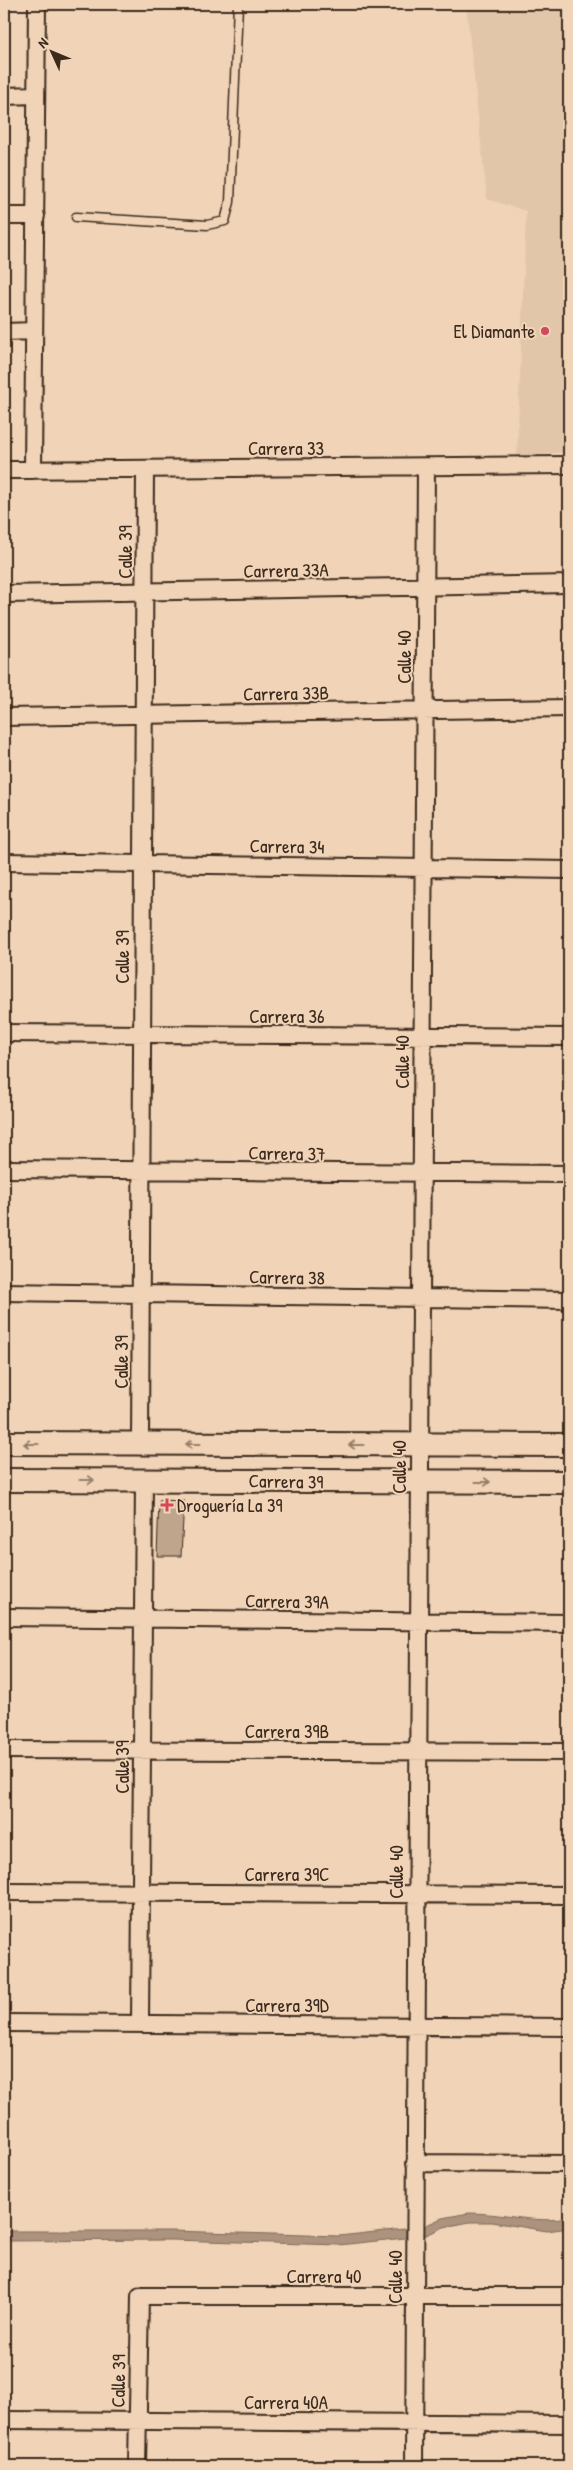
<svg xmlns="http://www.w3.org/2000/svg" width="573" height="2470" viewBox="0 0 573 2470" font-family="'Patrick Hand',sans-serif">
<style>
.built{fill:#e2c6aa}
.water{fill:#ab937d;stroke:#7e6957}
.building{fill:#bfa58c;stroke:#3b2a1e}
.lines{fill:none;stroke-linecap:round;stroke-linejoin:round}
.service-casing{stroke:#3b2a1e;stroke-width:11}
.minor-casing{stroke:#3b2a1e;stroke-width:20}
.secondary-casing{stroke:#3b2a1e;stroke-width:26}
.service{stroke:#f1d4b7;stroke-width:8}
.minor{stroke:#f1d4b7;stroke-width:16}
.secondary{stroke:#f1d4b7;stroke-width:22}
.oneway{stroke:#967f6a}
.poi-dot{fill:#d1495b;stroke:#f1d4b7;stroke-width:2}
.labels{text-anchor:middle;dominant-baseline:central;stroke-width:4;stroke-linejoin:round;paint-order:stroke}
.poi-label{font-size:19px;fill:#3b2a1e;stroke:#f1d4b7;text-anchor:end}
.street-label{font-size:19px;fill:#3b2a1e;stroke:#f1d4b7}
</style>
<rect width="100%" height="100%" fill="#f1d4b7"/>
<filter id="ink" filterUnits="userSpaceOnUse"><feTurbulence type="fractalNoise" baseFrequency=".02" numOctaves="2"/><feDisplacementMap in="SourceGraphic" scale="10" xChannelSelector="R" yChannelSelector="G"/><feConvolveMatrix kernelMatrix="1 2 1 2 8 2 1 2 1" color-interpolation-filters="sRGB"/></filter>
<g filter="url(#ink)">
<path class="built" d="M 466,4 L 569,4 L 569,452 L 517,456 L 526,211 L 487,199 Z"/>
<path class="water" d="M 469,2213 C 505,2213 534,2224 569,2218 L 569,2228 L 547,2231 L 492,2222 L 470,2222 L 444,2227 L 424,2236 L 339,2245 L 171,2240 L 4,2241 L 4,2231 L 171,2231 L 339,2236 L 422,2227 L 442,2218 Z"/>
<path class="building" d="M 159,1500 L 184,1501 L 181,1556 L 157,1556 Z"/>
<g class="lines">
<g class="service-casing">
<path id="service" d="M 76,217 L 207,225 L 225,221 L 230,202 L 238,4"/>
</g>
<g class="minor-casing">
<path id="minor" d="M 4,96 L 35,95
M 4,216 L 36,216
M 4,332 L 34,331
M 4,470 L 569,465
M 33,470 L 37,4
M 4,594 L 569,584
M 4,717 L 569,708
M 4,862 L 569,870
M 4,1033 L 569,1037
M 4,1169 L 569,1174
M 4,1292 L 569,1300
M 140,1444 L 145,469
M 4,1617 L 569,1623
M 4,1750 L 569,1752
M 4,1892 L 569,1895
M 4,2023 L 569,2027
M 140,2024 L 144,1480
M 415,2163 L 569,2164
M 4,2420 L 569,2424
M 137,2466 L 140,2296 L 569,2296
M 414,2466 L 426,467"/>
</g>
<g class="secondary-casing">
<path id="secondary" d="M 4,1443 L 569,1445
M 4,1480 L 569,1482"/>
</g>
<use href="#service" class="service"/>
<use href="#minor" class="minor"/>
<use href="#secondary" class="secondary"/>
</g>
<defs><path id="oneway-shaft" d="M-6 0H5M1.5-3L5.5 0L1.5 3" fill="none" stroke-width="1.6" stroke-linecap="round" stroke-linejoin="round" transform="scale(1.25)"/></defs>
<g class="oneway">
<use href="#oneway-shaft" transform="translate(31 1444) rotate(-180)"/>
<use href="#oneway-shaft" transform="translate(193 1444) rotate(-180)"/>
<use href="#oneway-shaft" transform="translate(356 1445) rotate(-180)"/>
<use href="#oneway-shaft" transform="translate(87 1480)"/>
<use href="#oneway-shaft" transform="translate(483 1482)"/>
</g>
</g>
<g class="poi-dot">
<circle cx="545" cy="331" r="5"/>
<path d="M164.5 1497.5h5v5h5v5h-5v5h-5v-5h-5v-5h5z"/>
</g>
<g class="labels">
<g class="poi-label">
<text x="535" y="331">El Diamante</text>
<text x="177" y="1505" text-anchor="start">Droguería La 39</text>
</g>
<g class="street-label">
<text x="286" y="448">Carrera 33</text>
<text transform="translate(125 552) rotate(-90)">Calle 39</text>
<text transform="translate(286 570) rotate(-1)">Carrera 33A</text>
<text transform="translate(404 657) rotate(-90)">Calle 40</text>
<text transform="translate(286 693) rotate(-1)">Carrera 33B</text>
<text transform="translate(287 846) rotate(1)">Carrera 34</text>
<text transform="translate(122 957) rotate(-90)">Calle 39</text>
<text x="287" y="1016">Carrera 36</text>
<text transform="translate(402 1062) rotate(-90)">Calle 40</text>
<text transform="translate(287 1153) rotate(1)">Carrera 37</text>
<text transform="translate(287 1277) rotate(1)">Carrera 38</text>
<text transform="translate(121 1362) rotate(-90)">Calle 39</text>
<text transform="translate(399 1467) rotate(-90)">Calle 40</text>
<text transform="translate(286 1481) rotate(1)">Carrera 39</text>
<text transform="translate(287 1601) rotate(1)">Carrera 39A</text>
<text x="287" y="1731">Carrera 39B</text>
<text transform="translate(122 1767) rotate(-90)">Calle 39</text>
<text transform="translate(396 1872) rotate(-90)">Calle 40</text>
<text x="287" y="1874">Carrera 39C</text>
<text x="287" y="2005">Carrera 39D</text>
<text x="324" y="2276">Carrera 40</text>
<text transform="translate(395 2277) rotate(-90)">Calle 40</text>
<text transform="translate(118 2381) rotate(-89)">Calle 39</text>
<text x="286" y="2402">Carrera 40A</text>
</g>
</g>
<rect width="573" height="2470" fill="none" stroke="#f1d4b7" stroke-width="20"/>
<rect x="10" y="10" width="553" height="2450" fill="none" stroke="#3b2a1e" stroke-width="2" filter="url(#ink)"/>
<g transform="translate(52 52) rotate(314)" stroke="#f1d4b7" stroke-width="4" paint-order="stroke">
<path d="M0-4L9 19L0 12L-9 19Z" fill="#3b2a1e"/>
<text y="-8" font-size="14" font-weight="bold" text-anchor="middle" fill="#3b2a1e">N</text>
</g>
</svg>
